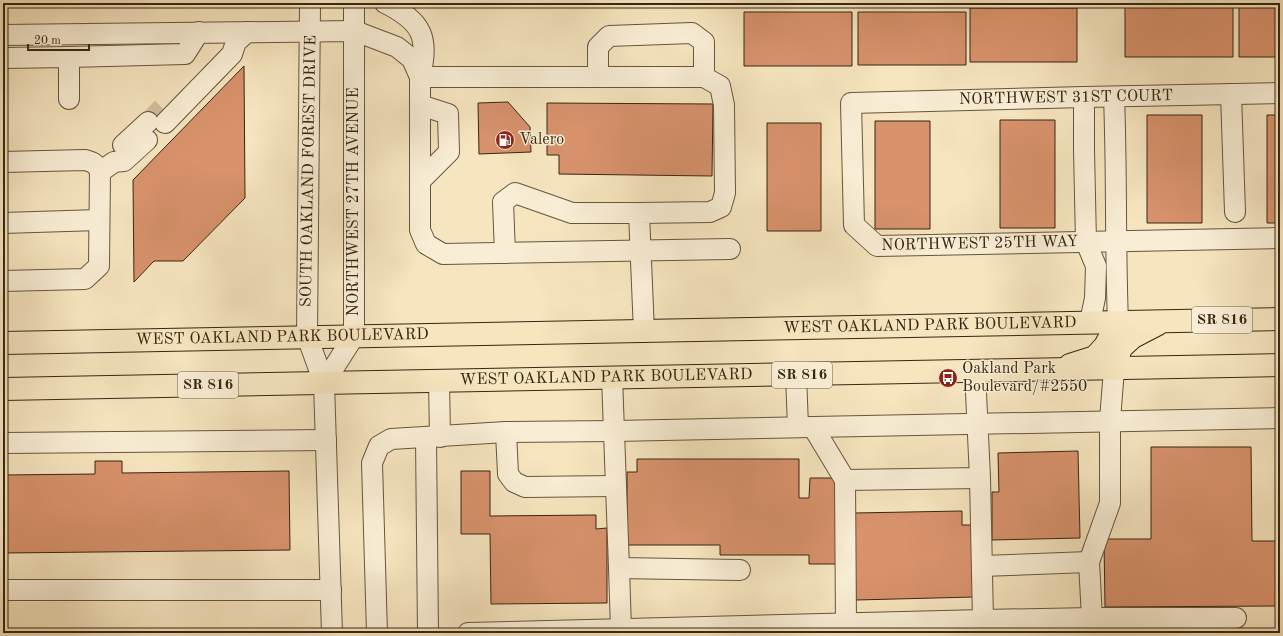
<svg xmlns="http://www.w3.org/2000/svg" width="1283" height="636" viewBox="0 0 1283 636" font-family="'Old Standard TT',serif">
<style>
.building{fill:#d8926c;stroke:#372612}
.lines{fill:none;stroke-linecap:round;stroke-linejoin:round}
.minor-tunnel{stroke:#d0bf9c;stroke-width:20;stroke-dasharray:20 10;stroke-linecap:butt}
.minor-casing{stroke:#67563d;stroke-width:22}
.major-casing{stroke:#372612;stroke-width:24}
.minor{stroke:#f9eed5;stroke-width:20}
.major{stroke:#f6e5bf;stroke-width:22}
.labels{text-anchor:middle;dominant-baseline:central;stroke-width:3;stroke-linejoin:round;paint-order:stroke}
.shield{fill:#f9eed5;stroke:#71624c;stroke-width:1}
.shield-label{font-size:15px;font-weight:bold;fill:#372612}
.street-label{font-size:16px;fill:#372612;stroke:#f9eed5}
.poi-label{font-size:16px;fill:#372612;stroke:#f9eed5;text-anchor:start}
</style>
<rect width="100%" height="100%" fill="#f6e5bf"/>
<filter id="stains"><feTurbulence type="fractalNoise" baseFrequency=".005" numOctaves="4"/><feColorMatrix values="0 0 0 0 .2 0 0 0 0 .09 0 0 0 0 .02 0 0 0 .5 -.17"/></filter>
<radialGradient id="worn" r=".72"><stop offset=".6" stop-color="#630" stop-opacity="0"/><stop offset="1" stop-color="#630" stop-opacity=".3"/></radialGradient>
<path class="building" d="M 1239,3 L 1280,3 L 1280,57 L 1239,57 Z
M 1125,4 L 1233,4 L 1233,57 L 1125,57 Z
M 970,8 L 1077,8 L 1077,62 L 970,62 Z
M 744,12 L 852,12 L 852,66 L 744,66 Z
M 858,12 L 966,12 L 966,65 L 858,65 Z
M 244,66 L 245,198 L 183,261 L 154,261 L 134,282 L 133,180 Z
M 508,102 L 530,127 L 531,152 L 479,154 L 478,103 Z
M 547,103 L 713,104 L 712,176 L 559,174 L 559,155 L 547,155 Z
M 1147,115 L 1202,115 L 1202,223 L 1147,223 Z
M 1267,115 L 1280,115 L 1280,223 L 1267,223 Z
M 1000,120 L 1055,120 L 1055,228 L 1000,228 Z
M 875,121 L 930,121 L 930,229 L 875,229 Z
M 767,123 L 821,123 L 821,231 L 767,231 Z
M 1151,447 L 1251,447 L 1252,541 L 1280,541 L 1280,606 L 1105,607 L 1104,539 L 1151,539 Z
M 1078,451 L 1080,538 L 992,540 L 992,492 L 999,492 L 998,453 Z
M 637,459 L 799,459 L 799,498 L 809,498 L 810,478 L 839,478 L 838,564 L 809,564 L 809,555 L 720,555 L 720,545 L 627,545 L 627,472 L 637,472 Z
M 95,461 L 122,461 L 122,473 L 289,471 L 290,550 L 3,553 L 3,475 L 95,474 Z
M 461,471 L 490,471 L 490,516 L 596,515 L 596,529 L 607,528 L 607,603 L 491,604 L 490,534 L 461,534 Z
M 962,511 L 962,525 L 972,525 L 974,597 L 856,600 L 854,513 Z"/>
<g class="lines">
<path class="minor-tunnel" d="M 148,122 L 163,107"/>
<g class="minor-casing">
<g id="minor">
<path d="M 310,3 L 307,336 L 324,383"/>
<path d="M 385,3 C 423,22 429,37 420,77 L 420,230 L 426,244 L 443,254 L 730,249"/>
<path d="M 3,35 L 355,31 L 397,47 L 412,59 L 420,77"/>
<path d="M 69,57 L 185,54 L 199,32"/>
<path d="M 3,58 L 69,57 L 69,99"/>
<path d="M 420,77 L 704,77 L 720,86 L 724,105 L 725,193 L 721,207 L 710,212 L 639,213 L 644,332"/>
<path d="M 598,77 L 598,47 L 609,36 L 692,33 L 704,42 L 704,77"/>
<path id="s1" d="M 1280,93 L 1084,97 L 851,103 L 854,225 L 877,246 L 1280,238"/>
<path d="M 1231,94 L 1235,212"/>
<path d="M 1084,97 L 1084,150 L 1086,242 L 1096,266 L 1095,298 L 1090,322"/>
<path d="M 1114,97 C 1117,172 1115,247 1118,322"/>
<path d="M 420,105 L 448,114 L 449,152 L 420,181"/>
<path d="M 165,123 L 232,54 L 236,42 L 247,32"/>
<path d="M 123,145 L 148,122"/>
<path d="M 3,162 L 85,160 C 93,162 97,164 100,172 L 99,266 L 85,279 L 3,281"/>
<path d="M 100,172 L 114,162 L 124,161 L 147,140"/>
<path d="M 3,223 L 99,220"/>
<path d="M 505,253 L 503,202 L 515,193 L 572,213 L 639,213"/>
<path d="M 796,375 L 798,427"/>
<path d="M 612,377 L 619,568"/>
<path d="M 439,381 L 440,437"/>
<path d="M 813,427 L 845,480 L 980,478 L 975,371"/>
<path d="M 506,432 L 508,474 L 514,482 L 525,487 L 615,486"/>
<path d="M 426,438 L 428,633"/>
<path d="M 3,443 L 326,440"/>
<path d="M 980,478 L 983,620"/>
<path d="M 845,480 L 846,624"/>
<path d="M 982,566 L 1089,562"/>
<path d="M 3,590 L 331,590"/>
<path d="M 1092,618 L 1089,562 L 1110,503 L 1110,420 L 1114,369"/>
<path d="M 621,629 L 619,568 L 740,570"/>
<path d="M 332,633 L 324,383 L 354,336 L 354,3"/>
<path d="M 377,633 L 372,463 L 379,446 L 391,439 L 506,432 L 614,431 L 1280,418"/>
<path d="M 468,633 L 983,620 L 1092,618 L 1236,618"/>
</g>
</g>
<g class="major-casing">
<g id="major">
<path id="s2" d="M 3,343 C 429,334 854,328 1280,319"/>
<path d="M 1070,365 L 1095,357 L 1105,346 L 1118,322"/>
<path d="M 1114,369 L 1121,348 L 1133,337 L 1158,324"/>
<path id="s3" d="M 3,389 L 1280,365"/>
</g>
</g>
<use href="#minor" class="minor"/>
<use href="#major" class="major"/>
</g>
<defs>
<g id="fuel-disc" transform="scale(1)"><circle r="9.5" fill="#8f2418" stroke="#f9eed5"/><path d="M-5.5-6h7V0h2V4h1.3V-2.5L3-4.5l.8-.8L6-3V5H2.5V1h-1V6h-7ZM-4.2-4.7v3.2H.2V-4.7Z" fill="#fff"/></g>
<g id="bus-disc" transform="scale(1)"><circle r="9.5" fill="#8f2418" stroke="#f9eed5"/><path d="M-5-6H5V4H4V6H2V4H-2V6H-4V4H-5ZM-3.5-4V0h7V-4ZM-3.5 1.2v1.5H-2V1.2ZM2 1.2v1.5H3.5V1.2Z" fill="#fff"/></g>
</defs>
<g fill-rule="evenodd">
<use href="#fuel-disc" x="505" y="140"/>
<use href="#bus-disc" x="948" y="378"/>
</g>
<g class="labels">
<g class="shield">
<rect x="1192" y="307" width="60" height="26" rx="3"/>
<rect x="772" y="362" width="60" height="26" rx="3"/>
<rect x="178" y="372" width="60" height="26" rx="3"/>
</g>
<g class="shield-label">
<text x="1222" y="320">SR 816</text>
<text x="802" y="375">SR 816</text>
<text x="208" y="385">SR 816</text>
</g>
<g class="street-label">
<text transform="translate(1066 98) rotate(-1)">NORTHWEST 31ST COURT</text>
<text transform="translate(309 171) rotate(-89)">SOUTH OAKLAND FOREST DRIVE</text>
<text transform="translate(354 202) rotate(-90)">NORTHWEST 27TH AVENUE</text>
<text stroke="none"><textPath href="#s1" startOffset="685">NORTHWEST 25TH WAY</textPath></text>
<text stroke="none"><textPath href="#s2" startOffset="927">WEST OAKLAND PARK BOULEVARD</textPath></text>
<text stroke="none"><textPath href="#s2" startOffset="279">WEST OAKLAND PARK BOULEVARD</textPath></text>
<text stroke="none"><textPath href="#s3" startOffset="603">WEST OAKLAND PARK BOULEVARD</textPath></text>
</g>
<g class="poi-label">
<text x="519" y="140">Valero</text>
<text x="962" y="369">Oakland Park<tspan x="962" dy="18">Boulevard/#2550</tspan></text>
</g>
</g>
<rect width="1283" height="636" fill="none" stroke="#f6e5bf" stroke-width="16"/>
<rect x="4" y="4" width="1275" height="628" fill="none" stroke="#372612" stroke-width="2"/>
<rect x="8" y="8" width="1267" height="620" fill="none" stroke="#372612"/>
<path d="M28 44v6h61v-6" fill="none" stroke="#372612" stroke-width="2"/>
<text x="34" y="44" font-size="12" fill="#372612" stroke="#f9eed5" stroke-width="3" paint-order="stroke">20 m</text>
<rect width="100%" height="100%" filter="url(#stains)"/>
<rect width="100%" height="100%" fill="url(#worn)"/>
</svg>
